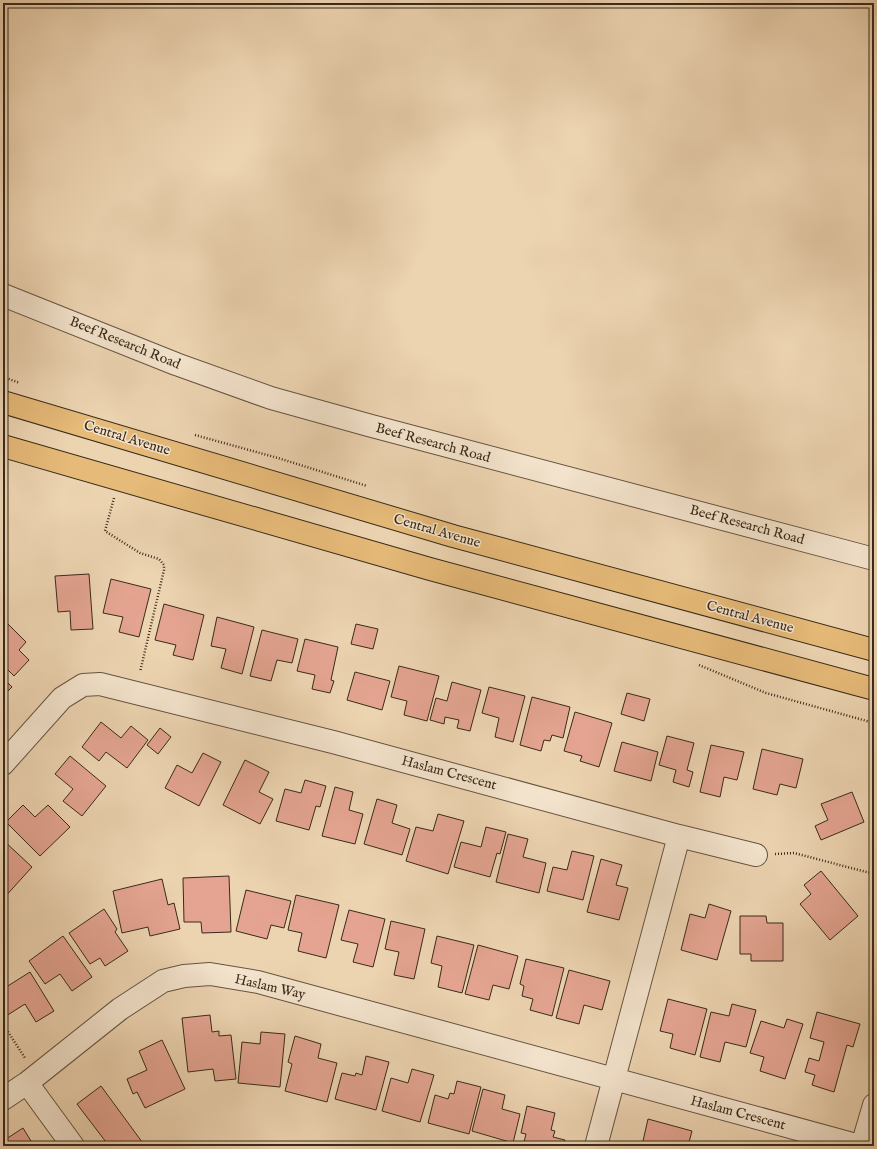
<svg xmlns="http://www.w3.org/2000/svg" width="877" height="1149" viewBox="0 0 877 1149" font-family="'IM FELL English',serif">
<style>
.building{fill:#e4a491;stroke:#392a1a}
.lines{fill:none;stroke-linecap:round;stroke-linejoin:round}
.minor-casing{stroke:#665440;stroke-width:24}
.major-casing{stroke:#392a1a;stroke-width:24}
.path{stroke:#392a1a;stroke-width:2.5;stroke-dasharray:1 2;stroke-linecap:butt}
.minor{stroke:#f3e3cc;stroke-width:22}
.major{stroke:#e6ba78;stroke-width:22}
.labels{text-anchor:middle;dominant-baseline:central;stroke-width:3;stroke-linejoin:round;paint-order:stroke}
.street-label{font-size:14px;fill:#392a1a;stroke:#f3e3cc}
</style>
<rect width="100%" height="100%" fill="#edd4b1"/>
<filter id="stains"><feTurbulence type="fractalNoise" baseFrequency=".005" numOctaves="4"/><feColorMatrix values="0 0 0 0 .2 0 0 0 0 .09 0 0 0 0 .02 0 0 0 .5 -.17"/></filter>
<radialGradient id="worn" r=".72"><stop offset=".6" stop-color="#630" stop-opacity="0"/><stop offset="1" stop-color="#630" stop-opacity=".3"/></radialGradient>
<path class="building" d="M 89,574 L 93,629 L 71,630 L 70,611 L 58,612 L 55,576 Z
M 111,579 L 151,589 L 139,637 L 119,632 L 123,617 L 103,613 Z
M 164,604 L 204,615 L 193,660 L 173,655 L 176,645 L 155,640 Z
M 217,617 L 254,627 L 242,674 L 221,668 L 226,649 L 211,646 Z
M 3,619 L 26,642 L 19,650 L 29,660 L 14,676 L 3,665 Z
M 356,624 L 378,629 L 373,649 L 351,644 Z
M 262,630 L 298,639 L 292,663 L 277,660 L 271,681 L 250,676 Z
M 305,639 L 338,647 L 331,680 L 334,681 L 330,693 L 312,689 L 315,675 L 297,671 Z
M 399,666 L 439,676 L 427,721 L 404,715 L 407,701 L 391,697 Z
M 355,672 L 390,681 L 382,710 L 347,700 Z
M 3,678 L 12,687 L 3,696 Z
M 452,682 L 481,690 L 470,731 L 457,728 L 459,720 L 445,717 L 444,724 L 430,720 L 436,698 L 447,701 Z
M 489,687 L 525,696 L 513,742 L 495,737 L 499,718 L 482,713 Z
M 627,693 L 650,699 L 644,721 L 621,714 Z
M 532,697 L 570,707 L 563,738 L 552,735 L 550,741 L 544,740 L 541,751 L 520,745 Z
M 575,712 L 612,723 L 599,767 L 580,761 L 582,756 L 564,751 Z
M 101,722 L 121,738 L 131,726 L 148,740 L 127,768 L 106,752 L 99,761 L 82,747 Z
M 160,728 L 171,737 L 158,754 L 147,745 Z
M 667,736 L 694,743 L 687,770 L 693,772 L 689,787 L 673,782 L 676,770 L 659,765 Z
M 622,742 L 658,752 L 651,781 L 614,771 Z
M 711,745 L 744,752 L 737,780 L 724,777 L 720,797 L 700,792 Z
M 762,749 L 803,759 L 796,788 L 780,784 L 777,795 L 753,789 Z
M 203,753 L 221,762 L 199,806 L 165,788 L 177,765 L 192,773 Z
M 70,756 L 106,786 L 82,816 L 63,801 L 73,789 L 55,774 Z
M 245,760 L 269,772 L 259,792 L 273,799 L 260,824 L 223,805 Z
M 305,780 L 326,786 L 320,807 L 316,806 L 309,830 L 276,821 L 285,789 L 301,793 Z
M 335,787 L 353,792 L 349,810 L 363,814 L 355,844 L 322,836 Z
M 852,792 L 864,822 L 821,840 L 815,826 L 828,820 L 821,804 Z
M 377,799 L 397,805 L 392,823 L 410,829 L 402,855 L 364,844 Z
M 23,805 L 35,817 L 48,805 L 70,827 L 40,856 L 6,822 Z
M 438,814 L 464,821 L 448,874 L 406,861 L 416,827 L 433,831 Z
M 486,827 L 506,832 L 500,854 L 497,853 L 490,877 L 454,867 L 461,842 L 481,847 Z
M 508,834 L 528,839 L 523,857 L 546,863 L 539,893 L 496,882 Z
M 3,840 L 32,867 L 3,899 Z
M 572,851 L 594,856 L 583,900 L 547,891 L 553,867 L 567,870 Z
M 601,859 L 622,865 L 616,885 L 628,888 L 619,920 L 587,912 Z
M 821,871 L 858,916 L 830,940 L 800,904 L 811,894 L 804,885 Z
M 229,876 L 231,932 L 202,933 L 201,922 L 184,922 L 183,878 Z
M 162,879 L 168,905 L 174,903 L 180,929 L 150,936 L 148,927 L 122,933 L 113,891 Z
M 246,890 L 291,901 L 284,928 L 271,925 L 267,939 L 236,931 Z
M 296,895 L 339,905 L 326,958 L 298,951 L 302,933 L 288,930 Z
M 709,904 L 731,911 L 717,960 L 681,950 L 690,914 L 705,918 Z
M 104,909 L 117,929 L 115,932 L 128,951 L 105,966 L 100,958 L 90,964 L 69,933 Z
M 349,910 L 385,919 L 373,967 L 353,962 L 358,944 L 341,940 Z
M 740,916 L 766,916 L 767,923 L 783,923 L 783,961 L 751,961 L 751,954 L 740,954 Z
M 391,921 L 425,929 L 414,979 L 394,975 L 399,952 L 385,949 Z
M 63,936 L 92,977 L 72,991 L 60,974 L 45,984 L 29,961 Z
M 437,936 L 474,945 L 462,993 L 438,987 L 442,966 L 431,963 Z
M 478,945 L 518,956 L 509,989 L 493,985 L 489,1000 L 465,994 Z
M 526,959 L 564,968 L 552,1016 L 530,1010 L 533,999 L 522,996 L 524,986 L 520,984 Z
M 569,970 L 610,981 L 602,1010 L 584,1005 L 579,1024 L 556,1018 Z
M 30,972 L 54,1011 L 36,1022 L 25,1004 L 6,1016 L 3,1011 L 3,989 Z
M 668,999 L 707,1009 L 695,1055 L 670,1048 L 673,1034 L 660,1031 Z
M 732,1004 L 756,1010 L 746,1047 L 725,1042 L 720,1062 L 700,1057 L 711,1012 L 729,1016 Z
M 817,1012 L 860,1024 L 853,1047 L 847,1045 L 834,1092 L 812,1085 L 815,1075 L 805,1072 L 809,1058 L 819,1061 L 824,1042 L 810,1038 Z
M 210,1015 L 212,1032 L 219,1031 L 219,1036 L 231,1035 L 236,1079 L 215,1081 L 213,1069 L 188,1072 L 182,1018 Z
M 787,1019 L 803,1024 L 785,1079 L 760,1071 L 764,1057 L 750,1053 L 761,1021 L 784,1028 Z
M 261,1032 L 285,1034 L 280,1087 L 238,1083 L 242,1042 L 260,1044 Z
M 295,1036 L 321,1044 L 318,1058 L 337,1063 L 327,1102 L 285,1091 L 292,1064 L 288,1062 Z
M 162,1040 L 185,1089 L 145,1108 L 137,1092 L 133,1094 L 127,1079 L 147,1070 L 139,1051 Z
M 366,1056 L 389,1062 L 376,1110 L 335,1099 L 342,1073 L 355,1076 L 356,1073 L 362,1075 Z
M 412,1069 L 434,1075 L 420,1122 L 382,1111 L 391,1078 L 408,1083 Z
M 457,1081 L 481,1087 L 469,1134 L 428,1123 L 435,1095 L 448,1099 L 450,1093 L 454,1094 Z
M 101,1086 L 145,1146 L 109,1146 L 77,1104 Z
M 483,1089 L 505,1095 L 502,1109 L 520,1114 L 513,1143 L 472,1131 Z
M 527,1106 L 555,1113 L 551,1130 L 555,1131 L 553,1137 L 565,1140 L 563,1146 L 523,1146 L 526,1134 L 521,1133 Z
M 648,1119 L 692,1131 L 688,1146 L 657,1146 L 643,1141 Z
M 23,1128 L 34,1146 L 3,1146 L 3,1141 Z"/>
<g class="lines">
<g class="minor-casing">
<path id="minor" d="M 3,295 L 176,364 L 271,398 L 368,425 L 874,559
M 3,764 L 62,698 L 83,685 L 100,684 L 333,742 L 679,836 L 756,855
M 3,1099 L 27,1083
M 73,1146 L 27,1083 L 120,1009 L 163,981 L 184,976 L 210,974 L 258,982 L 860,1146
M 596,1146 L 679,836
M 862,1146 L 874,1105"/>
</g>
<g class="major-casing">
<path id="major" d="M 3,402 L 453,536 L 874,650
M 3,446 L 430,569 L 874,689"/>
</g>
<path class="path" d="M 3,377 L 20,383
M 195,435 L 278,458 L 367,486
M 114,498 L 105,531 L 140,553 L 159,559 L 164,565 L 164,570 L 140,672
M 699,665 L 766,693 L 874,723
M 775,854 L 794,853 L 874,874
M 3,1024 L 25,1058"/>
<use href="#minor" class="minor"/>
<use href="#major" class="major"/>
</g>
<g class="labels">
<g class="street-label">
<text transform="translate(125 343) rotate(22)">Beef Research Road</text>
<text transform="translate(127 438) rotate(17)">Central Avenue</text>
<text transform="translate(433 443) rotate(15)">Beef Research Road</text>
<text transform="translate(747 525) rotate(15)">Beef Research Road</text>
<text transform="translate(437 531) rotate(16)">Central Avenue</text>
<text transform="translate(750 617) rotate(15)">Central Avenue</text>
<text transform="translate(449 773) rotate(15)">Haslam Crescent</text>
<text transform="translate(270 987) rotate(13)">Haslam Way</text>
<text transform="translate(738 1113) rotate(15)">Haslam Crescent</text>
</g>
</g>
<rect width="877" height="1149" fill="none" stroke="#edd4b1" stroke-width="16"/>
<rect x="4" y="4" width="869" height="1141" fill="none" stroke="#392a1a" stroke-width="2"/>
<rect x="8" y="8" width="861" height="1133" fill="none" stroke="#392a1a"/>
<rect width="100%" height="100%" filter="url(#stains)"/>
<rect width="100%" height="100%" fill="url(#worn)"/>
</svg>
